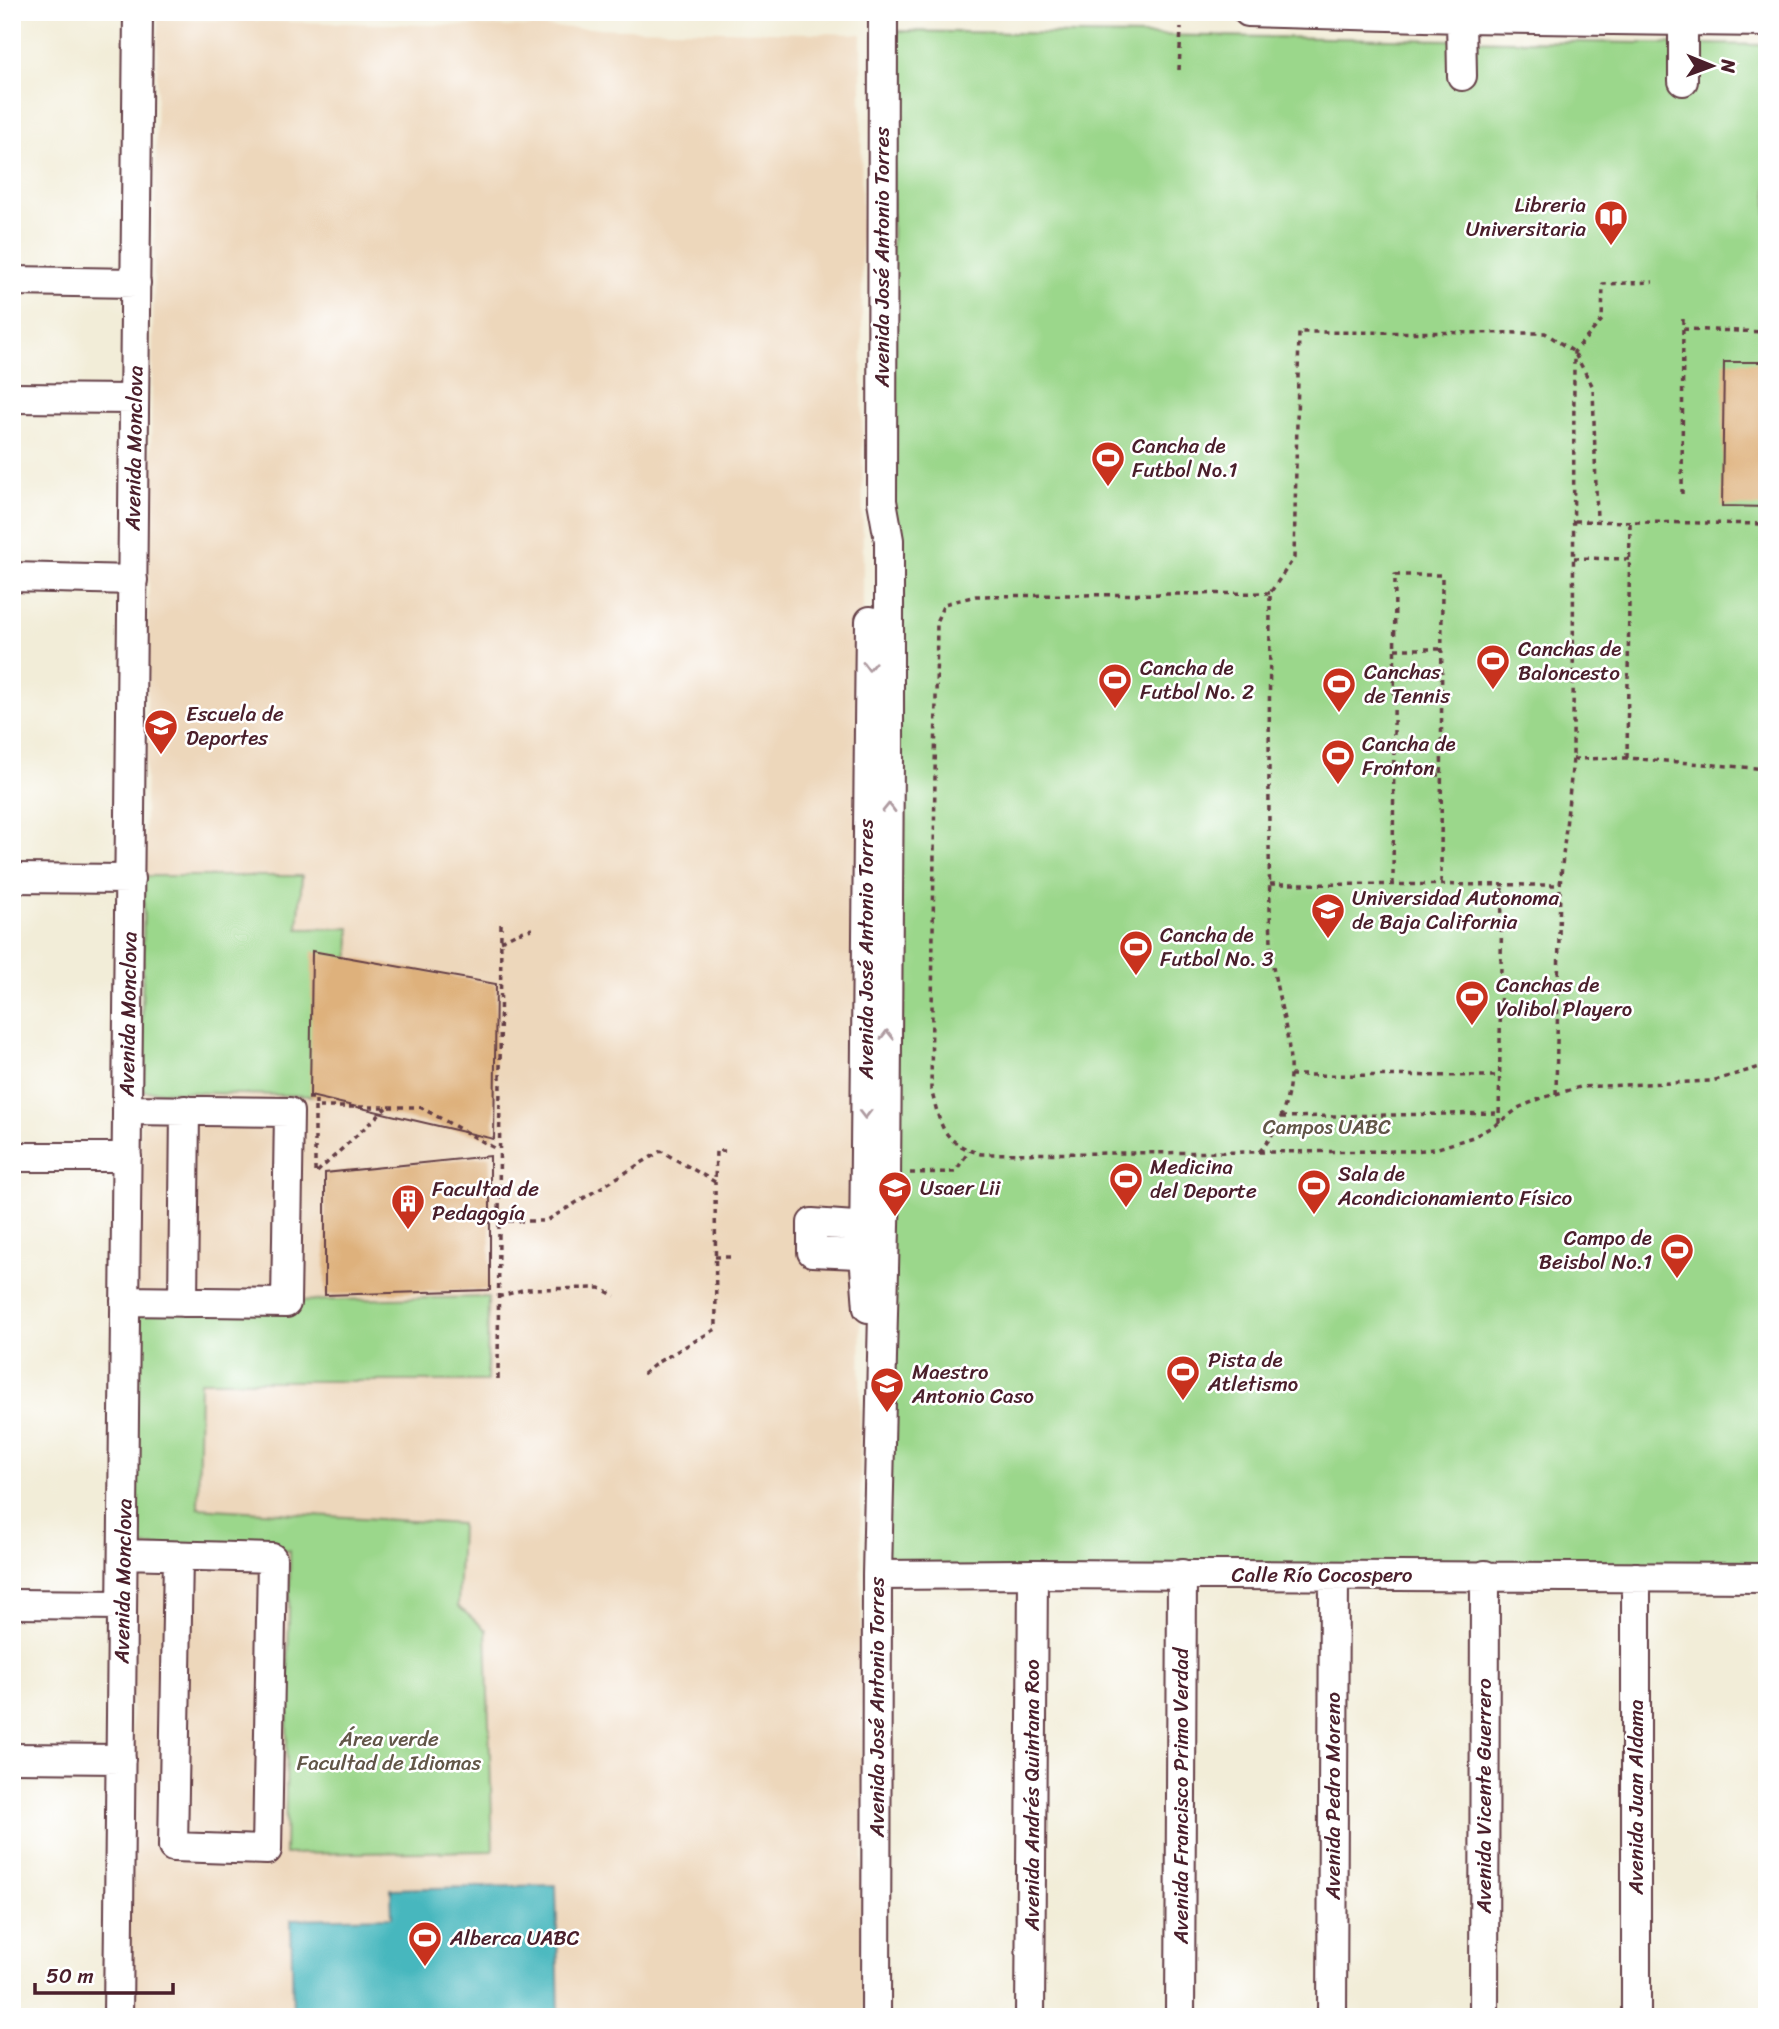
<svg xmlns="http://www.w3.org/2000/svg" width="1779" height="2029" viewBox="0 0 1779 2029" font-family="Sriracha,sans-serif">
<style>
.built{fill:#edd7bb}
.green{fill:#9bd78b;stroke:#727b5b;stroke-width:2}
.water{fill:#47b7be;stroke:#486b74;stroke-width:2}
.building{fill:#deb17b}
.lines{fill:none;stroke-linecap:round;stroke-linejoin:round}
.minor-casing{stroke:#633e45;stroke-width:32}
.path{stroke:#633e45;stroke-width:3.5;stroke-dasharray:5 5;stroke-linecap:butt}
.minor{stroke:#fff;stroke-width:28}
.oneway{stroke:#ae9aa0}
.labels{text-anchor:middle;dominant-baseline:central;stroke-width:5;stroke-linejoin:round;paint-order:stroke}
.poi-label{font-size:21px;fill:#4a1f2b;stroke:#fff;text-anchor:start}
.street-label{font-size:21px;fill:#4a1f2b;stroke:#fff}
.park-label{font-size:21px;fill:#625648;stroke:#fff}
</style>
<rect width="100%" height="100%" fill="#fff"/>
<filter id="ink" filterUnits="userSpaceOnUse"><feTurbulence type="fractalNoise" baseFrequency=".0143" numOctaves="2"/><feDisplacementMap in="SourceGraphic" scale="14" xChannelSelector="R" yChannelSelector="G"/><feConvolveMatrix kernelMatrix="1 2 1 2 8 2 1 2 1" color-interpolation-filters="sRGB"/></filter>
<filter id="wash" filterUnits="userSpaceOnUse"><feTurbulence type="fractalNoise" baseFrequency=".00686" numOctaves="4" result="noise"/><feDisplacementMap in="SourceGraphic" scale="28" xChannelSelector="R" yChannelSelector="G"/><feGaussianBlur stdDeviation="1.57" result="paint"/><feColorMatrix in="noise" values="0 0 0 0 0 0 0 0 0 0 0 0 0 0 0 0 0 1.4 0 .05"/><feComposite in="paint" operator="in"/></filter>
<g filter="url(#wash)">
<rect width="100%" height="100%" fill="#f2edd8"/>
<path class="built" d="M 158,19 L 861,34 L 864,877 L 860,1411 L 864,2017 L 127,2017 L 141,1091 L 347,1096 L 350,929 L 298,929 L 302,876 L 144,876 Z"/>
<path class="green" d="M 894,31 L 1767,45 L 1767,1568 L 879,1574 Z
M 144,876 L 302,876 L 298,929 L 350,928 L 347,1097 L 141,1091 Z
M 488,1297 L 487,1381 L 200,1381 L 198,1508 L 461,1524 L 458,1606 L 486,1630 L 493,1851 L 285,1854 L 290,1551 L 134,1546 L 137,1304 Z"/>
<path class="water" d="M 556,1885 L 559,2017 L 293,2017 L 291,1919 L 392,1917 L 391,1889 Z"/>
<g id="blocks">
<path class="building" d="M 1724,362 L 1767,362 L 1767,507 L 1722,506 Z
M 312,951 L 496,984 L 494,1139 L 310,1096 Z
M 490,1156 L 490,1290 L 325,1295 L 325,1173 Z"/>
</g>
</g>
<g filter="url(#ink)">
<use href="#blocks" fill-opacity="0" stroke="#633e45" stroke-width="2"/>
<g class="lines">
<g class="minor-casing">
<path id="minor" d="M 1248,12 L 1461,18 L 1767,22
M 1461,18 L 1462,76
M 1683,21 L 1683,81
M 12,281 L 136,283
M 12,398 L 134,399
M 12,577 L 133,580
M 12,878 L 130,879
M 12,1157 L 127,1157
M 882,1255 L 812,1252 L 812,1223 L 883,1228
M 125,1301 L 286,1303 L 289,1112 L 127,1110
M 183,1302 L 185,1110
M 868,1308 L 864,1254 L 870,621
M 123,1554 L 272,1558 L 267,1850 L 173,1847 L 178,1556
M 877,1575 L 1033,1574 L 1767,1578
M 12,1604 L 122,1605
M 12,1758 L 121,1759
M 118,2017 L 138,12
M 876,2017 L 877,1575 L 886,1182 L 889,758 L 889,540 L 882,501 L 883,12
M 1030,2017 L 1033,1574
M 1180,2017 L 1182,1574
M 1332,2017 L 1334,1576
M 1484,2017 L 1485,1575
M 1636,2017 L 1636,1577"/>
</g>
<path class="path" d="M 1179,70 L 1181,28
M 1683,329 L 1767,332
M 1682,494 L 1683,315
M 1575,521 L 1767,524
M 1574,558 L 1629,559
M 1270,593 L 976,596 L 944,604 L 937,620 L 931,1089 C 941,1126 941,1142 981,1154 L 1259,1152 C 1278,1132 1289,1102 1290,1075 C 1292,1030 1272,987 1271,943 C 1267,827 1270,709 1270,593 L 1294,558 L 1299,332 L 1545,333 L 1574,352 L 1593,387 L 1597,521
M 1395,649 L 1442,649
M 1627,758 L 1630,522
M 1573,759 L 1627,758 L 1767,769
M 1395,774 L 1441,775
M 1270,884 L 1560,885
M 1393,885 L 1395,575 L 1442,575 L 1441,885
M 501,941 L 517,933 L 532,929
M 1290,1075 L 1499,1076
M 1556,1094 L 1560,885 L 1573,759 L 1574,352 L 1602,320 L 1603,284 L 1653,282
M 308,1098 L 316,1098 L 316,1107 L 420,1107 L 498,1150
M 315,1107 L 315,1174 L 387,1107
M 1281,1117 L 1499,1113
M 1499,1123 L 1502,885
M 1259,1152 L 1413,1151 L 1435,1149 L 1473,1137 L 1499,1123 L 1520,1107 L 1542,1098 L 1580,1087 L 1712,1081 L 1767,1065
M 910,1173 L 955,1172 L 969,1151
M 498,1221 L 546,1221 L 661,1151 L 715,1182 L 716,1151 L 730,1151
M 715,1257 L 731,1257
M 498,1297 L 525,1289 L 600,1288 L 615,1296
M 643,1374 L 658,1362 L 716,1329 L 715,1182
M 498,1379 L 501,924"/>
<use href="#minor" class="minor"/>
</g>
<defs><path id="oneway-chevron" d="M-2-3.5L2.5 0L-2 3.5" fill="none" stroke-width="1.6" stroke-linecap="round" stroke-linejoin="round" transform="scale(1.75)"/></defs>
<g class="oneway">
<use href="#oneway-chevron" transform="translate(869 666) rotate(91)"/>
<use href="#oneway-chevron" transform="translate(889 808) rotate(-89)"/>
<use href="#oneway-chevron" transform="translate(887 1035) rotate(-90)"/>
<use href="#oneway-chevron" transform="translate(865 1114) rotate(90)"/>
</g>
</g>
<defs>
<g id="library-pin" transform="scale(1.75)"><path d="M0 17L-7.5 6A9.5 9.5 0 1 1 7.5 6Z" fill="#c8321e" stroke="#fff"/><path d="M-6-4Q-3-5.5-.7-3.5V5Q-3 3-6 4ZM6-4Q3-5.5 .7-3.5V5Q3 3 6 4Z" fill="#fff"/></g>
<g id="stadium-pin" transform="scale(1.75)"><path d="M0 17L-7.5 6A9.5 9.5 0 1 1 7.5 6Z" fill="#c8321e" stroke="#fff"/><path d="M0-5a6.5 5 0 1 0 0 10a6.5 5 0 1 0 0-10ZM-3.5-1.8h7v3.6h-7Z" fill="#fff"/></g>
<g id="university-pin" transform="scale(1.75)"><path d="M0 17L-7.5 6A9.5 9.5 0 1 1 7.5 6Z" fill="#c8321e" stroke="#fff"/><path d="M0-5L7-2L0 1L-7-2ZM-4 1L0 2.5L4 1V4Q0 6-4 4Z" fill="#fff"/></g>
<g id="school-pin" transform="scale(1.75)"><path d="M0 17L-7.5 6A9.5 9.5 0 1 1 7.5 6Z" fill="#c8321e" stroke="#fff"/><path d="M0-5L7-2L0 1L-7-2ZM-4 1L0 2.5L4 1V4Q0 6-4 4Z" fill="#fff"/></g>
<g id="building-pin" transform="scale(1.75)"><path d="M0 17L-7.5 6A9.5 9.5 0 1 1 7.5 6Z" fill="#c8321e" stroke="#fff"/><path d="M-4-6H4V6H1V3H-1V6H-4ZM-2.5-4.3h1.7v1.8h-1.7ZM.8-4.3h1.7v1.8H.8ZM-2.5-1h1.7V.8h-1.7ZM.8-1h1.7V.8H.8Z" fill="#fff"/></g>
</defs>
<g fill-rule="evenodd">
<use href="#library-pin" x="1611" y="217"/>
<use href="#stadium-pin" x="1108" y="458"/>
<use href="#stadium-pin" x="1493" y="661"/>
<use href="#stadium-pin" x="1115" y="680"/>
<use href="#stadium-pin" x="1339" y="684"/>
<use href="#university-pin" x="161" y="726"/>
<use href="#stadium-pin" x="1338" y="756"/>
<use href="#university-pin" x="1328" y="910"/>
<use href="#stadium-pin" x="1136" y="947"/>
<use href="#stadium-pin" x="1472" y="997"/>
<use href="#stadium-pin" x="1126" y="1179"/>
<use href="#stadium-pin" x="1314" y="1186"/>
<use href="#school-pin" x="895" y="1188"/>
<use href="#building-pin" x="408" y="1201"/>
<use href="#stadium-pin" x="1677" y="1250"/>
<use href="#stadium-pin" x="1183" y="1372"/>
<use href="#school-pin" x="887" y="1384"/>
<use href="#stadium-pin" x="425" y="1938"/>
</g>
<g class="labels">
<g class="poi-label">
<text x="1586" y="205" text-anchor="end">Libreria<tspan x="1586" dy="24">Universitaria</tspan></text>
<text x="1132" y="446">Cancha de<tspan x="1132" dy="24">Futbol No.1</tspan></text>
<text x="1518" y="649">Canchas de<tspan x="1518" dy="24">Baloncesto</tspan></text>
<text x="1140" y="668">Cancha de<tspan x="1140" dy="24">Futbol No. 2</tspan></text>
<text x="1364" y="672">Canchas<tspan x="1364" dy="24">de Tennis</tspan></text>
<text x="186" y="714">Escuela de<tspan x="186" dy="24">Deportes</tspan></text>
<text x="1362" y="744">Cancha de<tspan x="1362" dy="24">Fronton</tspan></text>
<text x="1352" y="898">Universidad Autonoma<tspan x="1352" dy="24">de Baja California</tspan></text>
<text x="1160" y="935">Cancha de<tspan x="1160" dy="24">Futbol No. 3</tspan></text>
<text x="1496" y="985">Canchas de<tspan x="1496" dy="24">Volibol Playero</tspan></text>
<text x="1150" y="1167">Medicina<tspan x="1150" dy="24">del Deporte</tspan></text>
<text x="1338" y="1174">Sala de<tspan x="1338" dy="24">Acondicionamiento Físico</tspan></text>
<text x="920" y="1188">Usaer Lii</text>
<text x="432" y="1189">Facultad de<tspan x="432" dy="24">Pedagogía</tspan></text>
<text x="1652" y="1238" text-anchor="end">Campo de<tspan x="1652" dy="24">Beisbol No.1</tspan></text>
<text x="1208" y="1360">Pista de<tspan x="1208" dy="24">Atletismo</tspan></text>
<text x="912" y="1372">Maestro<tspan x="912" dy="24">Antonio Caso</tspan></text>
<text x="450" y="1938">Alberca UABC</text>
</g>
<g class="street-label">
<text transform="translate(882 257) rotate(-90)">Avenida José Antonio Torres</text>
<text transform="translate(134 448) rotate(-89)">Avenida Monclova</text>
<text transform="translate(866 949) rotate(-90)">Avenida José Antonio Torres</text>
<text transform="translate(128 1014) rotate(-89)">Avenida Monclova</text>
<text x="1322" y="1575">Calle Río Cocospero</text>
<text transform="translate(123 1581) rotate(-89)">Avenida Monclova</text>
<text transform="translate(877 1707) rotate(-90)">Avenida José Antonio Torres</text>
<text transform="translate(1032 1795) rotate(-90)">Avenida Andrés Quintana Roo</text>
<text transform="translate(1181 1796) rotate(-90)">Avenida Francisco Primo Verdad</text>
<text transform="translate(1333 1796) rotate(-90)">Avenida Pedro Moreno</text>
<text transform="translate(1484 1796) rotate(-90)">Avenida Vicente Guerrero</text>
<text transform="translate(1636 1797) rotate(-90)">Avenida Juan Aldama</text>
</g>
<g class="park-label">
<text x="1327" y="1127">Campos UABC</text>
<text x="389" y="1739">Área verde<tspan x="389" dy="24">Facultad de Idiomas</tspan></text>
</g>
</g>
<rect width="1779" height="2029" fill="none" stroke="#fff" stroke-width="42"/>
<g transform="translate(1712 66) rotate(91)" stroke="#ffffff" stroke-width="5" paint-order="stroke">
<path d="M0-5L12 26L0 18L-12 26Z" fill="#4a1f2b"/>
<text y="-10" font-size="19" font-weight="bold" text-anchor="middle" fill="#4a1f2b">N</text>
</g>
<path d="M35 1983v10h138v-10" fill="none" stroke="#4a1f2b" stroke-width="3.5"/>
<text x="46" y="1983" font-size="21" fill="#4a1f2b" stroke="#ffffff" stroke-width="5" paint-order="stroke">50 m</text>
</svg>
